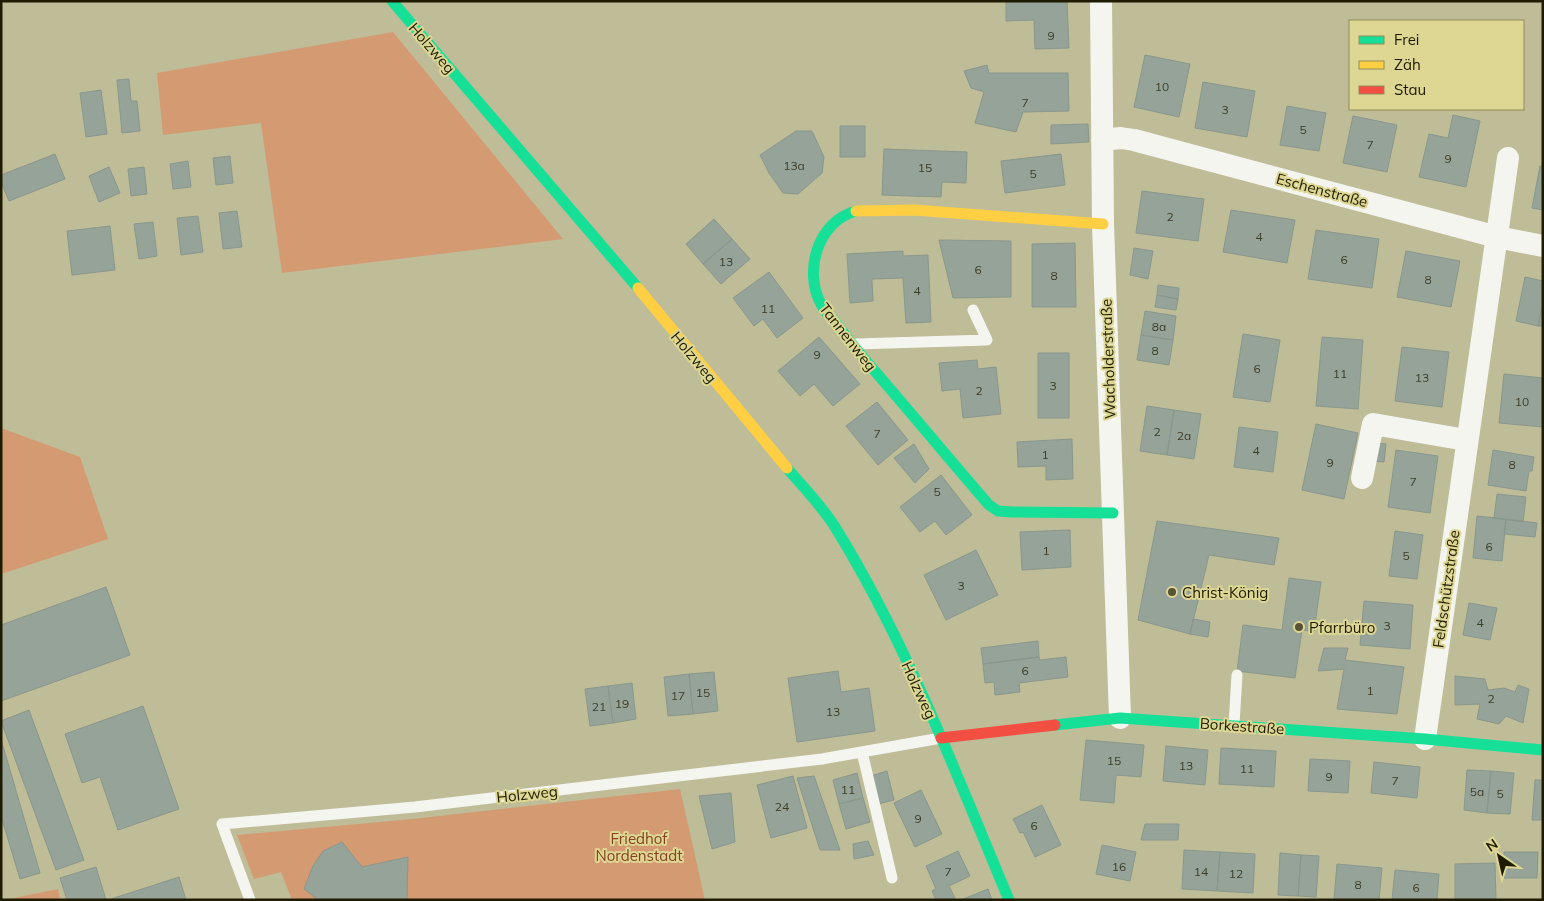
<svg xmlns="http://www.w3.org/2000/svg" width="1544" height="901" viewBox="0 0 1544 901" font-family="Mulish,sans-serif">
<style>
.green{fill:#d49a72}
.building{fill:#95a398;stroke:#89978c}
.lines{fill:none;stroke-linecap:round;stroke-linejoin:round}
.lane{stroke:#f5f5f0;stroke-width:11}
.street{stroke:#f5f5f0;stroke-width:22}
.fast{stroke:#16e098;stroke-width:11}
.slow{stroke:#ffcf43;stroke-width:11}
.jam{stroke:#f24e42;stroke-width:11}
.poi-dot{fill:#565336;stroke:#ddd793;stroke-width:2}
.labels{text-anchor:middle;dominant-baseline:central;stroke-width:4;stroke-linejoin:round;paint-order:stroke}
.number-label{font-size:12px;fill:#3c3d27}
.street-label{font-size:15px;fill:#1e1b01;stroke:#ddd793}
.poi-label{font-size:15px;fill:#1e1b01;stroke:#ddd793;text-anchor:start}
.park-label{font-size:15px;fill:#864122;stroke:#ddd793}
</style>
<rect width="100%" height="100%" fill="#bfbc98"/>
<path class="green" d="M 393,32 L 563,239 L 282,273 L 261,123 L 163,135 L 157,73 Z
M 1,428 L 80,457 L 108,539 L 1,574 Z
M 680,789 L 705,900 L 292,900 L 281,872 L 254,879 L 237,835 L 413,819 Z
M 58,889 L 60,900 L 4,900 Z"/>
<path class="building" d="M 1006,1 L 1067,1 L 1069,48 L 1035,49 L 1034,20 L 1006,21 Z
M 1145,55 L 1190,64 L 1179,117 L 1134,107 Z
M 987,65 L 989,73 L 1068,73 L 1069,111 L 1023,112 L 1016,132 L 975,123 L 984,92 L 971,88 L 964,71 Z
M 129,79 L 131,101 L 137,101 L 140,131 L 122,133 L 117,80 Z
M 1203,82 L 1255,91 L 1247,137 L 1195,128 Z
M 101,90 L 107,134 L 86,137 L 80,93 Z
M 1287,106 L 1326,113 L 1319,151 L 1280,145 Z
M 1453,115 L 1480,121 L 1466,187 L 1419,177 L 1429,134 L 1448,138 Z
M 1353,116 L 1397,125 L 1387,172 L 1343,163 Z
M 1088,124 L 1089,142 L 1051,144 L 1051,125 Z
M 840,126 L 865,126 L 865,157 L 840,157 Z
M 796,131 L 812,131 L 824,157 L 822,173 L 798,194 L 783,193 L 769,173 L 760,155 Z
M 884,149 L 967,152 L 966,183 L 942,182 L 941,197 L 882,195 Z
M 55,154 L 65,179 L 9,201 L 1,182 L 1,175 Z
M 1061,154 L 1065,185 L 1005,193 L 1001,161 Z
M 230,156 L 233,183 L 216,185 L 213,158 Z
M 188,161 L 191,187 L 173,189 L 170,164 Z
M 1540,166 L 1543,166 L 1543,210 L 1532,208 Z
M 109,167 L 120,193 L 99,202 L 89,176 Z
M 144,167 L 147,194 L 131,196 L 128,169 Z
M 1142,191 L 1204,199 L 1198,241 L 1136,233 Z
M 1231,210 L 1295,220 L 1287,263 L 1223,252 Z
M 237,211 L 242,247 L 223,249 L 219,213 Z
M 198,216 L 203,252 L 181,255 L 177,218 Z
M 714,219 L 732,239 L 703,264 L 686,244 Z
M 153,222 L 157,256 L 139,259 L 134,224 Z
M 110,226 L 115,270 L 72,275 L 67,231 Z
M 1316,230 L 1379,239 L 1372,288 L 1308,279 Z
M 732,239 L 750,259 L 721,284 L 703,264 Z
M 939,240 L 1011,241 L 1011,297 L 953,298 Z
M 1075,243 L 1076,307 L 1032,307 L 1032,244 Z
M 1134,248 L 1153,251 L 1148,279 L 1130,275 Z
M 903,251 L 903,256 L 928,255 L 931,322 L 906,323 L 903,278 L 872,279 L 873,301 L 850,303 L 847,254 Z
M 1406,251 L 1460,261 L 1451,307 L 1397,297 Z
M 769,272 L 803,318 L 777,338 L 763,319 L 754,326 L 733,298 Z
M 1525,277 L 1543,281 L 1543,303 L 1538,326 L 1516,321 Z
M 1158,285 L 1179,288 L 1178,299 L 1157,295 Z
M 1157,295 L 1178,299 L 1176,310 L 1155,307 Z
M 1543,303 L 1543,326 L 1538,326 Z
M 1145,311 L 1176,316 L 1173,340 L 1141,335 Z
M 1243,334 L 1280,340 L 1270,402 L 1233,397 Z
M 1141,335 L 1173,340 L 1169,365 L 1137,360 Z
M 819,337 L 860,384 L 833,406 L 814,384 L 800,396 L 778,371 Z
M 1322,337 L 1363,340 L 1358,409 L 1316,406 Z
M 1402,347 L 1449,352 L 1442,407 L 1395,401 Z
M 1038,353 L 1069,353 L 1069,418 L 1038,418 Z
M 977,360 L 978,369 L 996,367 L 1001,414 L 963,418 L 960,389 L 942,391 L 939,363 Z
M 1504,374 L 1543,378 L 1543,427 L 1499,423 Z
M 877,402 L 908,440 L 878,465 L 846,426 Z
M 1147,406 L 1174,410 L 1167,455 L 1140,451 Z
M 1174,410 L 1201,414 L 1194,459 L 1167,455 Z
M 1316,424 L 1358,433 L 1344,499 L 1302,490 Z
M 1239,427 L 1278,432 L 1273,472 L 1234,467 Z
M 1072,439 L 1073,479 L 1046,480 L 1046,466 L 1018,467 L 1017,442 Z
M 1375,443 L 1386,444 L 1384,462 L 1373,461 Z
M 914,444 L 929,469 L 915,483 L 894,458 Z
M 1396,450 L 1438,456 L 1430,513 L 1388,507 Z
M 1493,450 L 1534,457 L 1532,471 L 1529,471 L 1526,491 L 1488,485 Z
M 941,475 L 972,515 L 946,535 L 935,521 L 920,532 L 900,507 Z
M 1497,494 L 1526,497 L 1523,522 L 1494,518 Z
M 1477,516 L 1506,519 L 1502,561 L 1473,558 Z
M 1506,519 L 1537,523 L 1535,537 L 1504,534 Z
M 1157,521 L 1279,538 L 1274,565 L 1209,555 L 1190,634 L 1138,620 Z
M 1070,530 L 1071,567 L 1022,570 L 1020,532 Z
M 1395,531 L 1423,535 L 1417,579 L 1389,576 Z
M 976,550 L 998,595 L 946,620 L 924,575 Z
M 1289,578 L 1321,582 L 1314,631 L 1302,630 L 1295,678 L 1237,671 L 1243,625 L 1282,630 Z
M 106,587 L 130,655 L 1,701 L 1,625 Z
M 1364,601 L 1413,605 L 1410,649 L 1360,645 Z
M 1469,603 L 1497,608 L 1490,640 L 1463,635 Z
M 1193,619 L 1210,622 L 1208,637 L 1190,634 Z
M 1038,641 L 1039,657 L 983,664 L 981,648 Z
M 1324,648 L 1348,648 L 1345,660 L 1404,667 L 1397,714 L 1337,709 L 1344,669 L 1318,671 Z
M 1039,657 L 1040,660 L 1066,657 L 1068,677 L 1019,683 L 1020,692 L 995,695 L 994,682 L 985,683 L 983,664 Z
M 838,671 L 841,692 L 869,688 L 875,731 L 797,742 L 788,678 Z
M 714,672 L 718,711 L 693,714 L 689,674 Z
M 689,674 L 693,714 L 668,716 L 664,677 Z
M 1455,676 L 1485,679 L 1488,690 L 1504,688 L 1515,692 L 1518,685 L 1529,689 L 1523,723 L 1506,716 L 1499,724 L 1477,719 L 1480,704 L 1455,705 Z
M 632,683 L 636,719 L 613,723 L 608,686 Z
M 608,686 L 613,723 L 590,726 L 585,689 Z
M 143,706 L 179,809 L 118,830 L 100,777 L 82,783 L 65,734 Z
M 29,710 L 84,860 L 56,870 L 1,721 Z
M 1,739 L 40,873 L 20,879 L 1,816 Z
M 1086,740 L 1144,745 L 1141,777 L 1116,775 L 1114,803 L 1080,800 Z
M 1166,746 L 1208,750 L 1205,785 L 1163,781 Z
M 1221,748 L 1276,751 L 1274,787 L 1219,784 Z
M 1310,759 L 1350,761 L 1348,793 L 1308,791 Z
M 1374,762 L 1420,767 L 1417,798 L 1371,793 Z
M 1467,770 L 1491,771 L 1487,813 L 1464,810 Z
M 887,771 L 894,800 L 878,804 L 871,776 Z
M 1491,771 L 1514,773 L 1510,814 L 1487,813 Z
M 857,773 L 863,798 L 839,804 L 833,780 Z
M 793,776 L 807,828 L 771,838 L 757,785 Z
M 814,776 L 840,850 L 820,850 L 797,778 Z
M 1535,780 L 1543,780 L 1543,820 L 1532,820 Z
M 921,790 L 942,834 L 915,847 L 894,803 Z
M 731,793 L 735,842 L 712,849 L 699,796 Z
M 863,798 L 870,822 L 846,829 L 839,804 Z
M 1042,805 L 1061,845 L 1035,857 L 1023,832 L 1020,833 L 1013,819 Z
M 1145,824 L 1179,824 L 1178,840 L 1141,840 Z
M 868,841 L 874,855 L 854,859 L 853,844 Z
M 342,842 L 362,867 L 408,857 L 407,900 L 318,900 L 304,889 L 313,866 L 323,851 Z
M 1102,845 L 1136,852 L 1130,881 L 1096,874 Z
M 1184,850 L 1220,852 L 1217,891 L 1182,889 Z
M 958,851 L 970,876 L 949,886 L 955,898 L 951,900 L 936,900 L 932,891 L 936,889 L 926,866 Z
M 1220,852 L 1255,854 L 1253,893 L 1217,891 Z
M 1504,852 L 1538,852 L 1537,878 L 1504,878 Z
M 1280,853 L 1301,855 L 1298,896 L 1278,895 Z
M 1301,855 L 1319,856 L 1316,897 L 1298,896 Z
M 1495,863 L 1496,900 L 1455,900 L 1455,864 Z
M 1337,864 L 1382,868 L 1379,900 L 1334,900 Z
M 96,867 L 106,900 L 67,900 L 60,878 Z
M 1395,870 L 1439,874 L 1437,900 L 1392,900 Z
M 179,877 L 186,900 L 108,900 Z
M 988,889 L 992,900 L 961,900 Z"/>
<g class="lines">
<path class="lane" d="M 856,344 L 987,340 L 973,310
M 1234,725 L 1237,675
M 862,752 L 892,878
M 250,900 L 222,824 L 415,807 L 822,759 L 941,738"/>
<path class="street" d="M 1101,1 L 1103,224 L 1120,718
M 1102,140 L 1121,138 L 1134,140 L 1497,237 L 1543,246
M 1362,478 L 1373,424 L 1466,440
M 1425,739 L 1508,158"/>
<path class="fast" d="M 392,1 L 638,288
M 856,211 C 818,221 803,271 821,304 C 824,311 830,317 835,322 C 847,338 860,354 873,369 C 912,414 950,460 989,505 L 998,511 L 1012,512 L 1113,513
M 787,468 C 803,487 822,506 835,527 C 907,643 956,774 1009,900
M 1055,725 L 1120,718 L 1425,739 L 1543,750"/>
<path class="slow" d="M 856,211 L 914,210 L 1103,224
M 638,288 L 787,468"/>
<path class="jam" d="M 941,738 L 1055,725"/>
</g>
<g class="poi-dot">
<circle cx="1172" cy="592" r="5"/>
<circle cx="1299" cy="627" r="5"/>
</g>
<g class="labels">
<g class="number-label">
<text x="1051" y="35">9</text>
<text x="1162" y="86">10</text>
<text x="1025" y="102">7</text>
<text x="1225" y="109">3</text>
<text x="1303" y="129">5</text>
<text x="1370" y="144">7</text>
<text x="1448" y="158">9</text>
<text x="794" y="165">13a</text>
<text x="925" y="167">15</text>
<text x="1033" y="173">5</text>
<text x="1170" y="216">2</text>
<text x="1259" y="236">4</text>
<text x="1344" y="259">6</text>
<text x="726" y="261">13</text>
<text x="978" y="269">6</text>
<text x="1054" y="275">8</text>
<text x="1428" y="279">8</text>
<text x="917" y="290">4</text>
<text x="768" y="308">11</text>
<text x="1159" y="326">8a</text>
<text x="1155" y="350">8</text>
<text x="817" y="354">9</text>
<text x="1257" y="368">6</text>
<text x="1340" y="373">11</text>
<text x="1422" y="377">13</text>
<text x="1053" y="385">3</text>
<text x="979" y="390">2</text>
<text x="1522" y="401">10</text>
<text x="1157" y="431">2</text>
<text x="877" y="433">7</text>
<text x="1184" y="435">2a</text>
<text x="1256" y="450">4</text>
<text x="1045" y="454">1</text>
<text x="1330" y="462">9</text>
<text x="1512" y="464">8</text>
<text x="1413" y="481">7</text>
<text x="937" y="491">5</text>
<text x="1489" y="546">6</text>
<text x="1046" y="550">1</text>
<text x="1406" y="555">5</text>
<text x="961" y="585">3</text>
<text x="1480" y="622">4</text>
<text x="1387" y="625">3</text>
<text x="1025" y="670">6</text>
<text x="1370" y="690">1</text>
<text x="703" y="692">15</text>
<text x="678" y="695">17</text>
<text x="1491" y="698">2</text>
<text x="622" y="703">19</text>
<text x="599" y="706">21</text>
<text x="833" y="711">13</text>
<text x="1114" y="760">15</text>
<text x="1186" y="765">13</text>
<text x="1247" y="768">11</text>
<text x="1329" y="776">9</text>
<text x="1395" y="780">7</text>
<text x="848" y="789">11</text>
<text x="1477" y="791">5a</text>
<text x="1500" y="793">5</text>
<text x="782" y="806">24</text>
<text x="918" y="818">9</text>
<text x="1034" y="825">6</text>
<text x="1119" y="866">16</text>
<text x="948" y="871">7</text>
<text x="1201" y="871">14</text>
<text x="1236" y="873">12</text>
<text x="1358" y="884">8</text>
<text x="1416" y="887">6</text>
</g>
<g class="street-label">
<text transform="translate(432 48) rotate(49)">Holzweg</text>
<text transform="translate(1322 190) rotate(15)">Eschenstraße</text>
<text transform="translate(848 337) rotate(52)">Tannenweg</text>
<text transform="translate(694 357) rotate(50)">Holzweg</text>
<text transform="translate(1108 359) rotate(-92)">Wacholderstraße</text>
<text transform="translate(1446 589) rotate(-82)">Feldschützstraße</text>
<text transform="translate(919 690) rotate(65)">Holzweg</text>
<text transform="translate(1242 726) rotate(4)">Borkestraße</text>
<text transform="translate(527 794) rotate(-6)">Holzweg</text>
</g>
<g class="poi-label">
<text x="1182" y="592">Christ-König</text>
<text x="1309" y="627">Pfarrbüro</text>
</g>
<g class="park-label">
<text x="639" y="838">Friedhof<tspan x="639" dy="17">Nordenstadt</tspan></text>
</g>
</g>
<rect width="1544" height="901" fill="none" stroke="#1e1b01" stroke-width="5"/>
<rect x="1349" y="20" width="175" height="90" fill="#ddd793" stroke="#918c59"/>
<rect x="1359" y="36" width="25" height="8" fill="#16e098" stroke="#918c59"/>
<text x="1394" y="45" font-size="15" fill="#1e1b01">Frei</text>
<rect x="1359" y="61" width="25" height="8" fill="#ffcf43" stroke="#918c59"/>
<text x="1394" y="70" font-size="15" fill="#1e1b01">Zäh</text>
<rect x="1359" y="86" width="25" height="8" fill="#f24e42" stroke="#918c59"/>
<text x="1394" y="95" font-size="15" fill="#1e1b01">Stau</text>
<g transform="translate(1499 856) rotate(326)" stroke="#ddd793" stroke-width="4" paint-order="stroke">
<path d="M0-4L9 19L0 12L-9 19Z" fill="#1e1b01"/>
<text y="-8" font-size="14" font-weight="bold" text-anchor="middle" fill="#1e1b01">N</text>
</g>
</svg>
